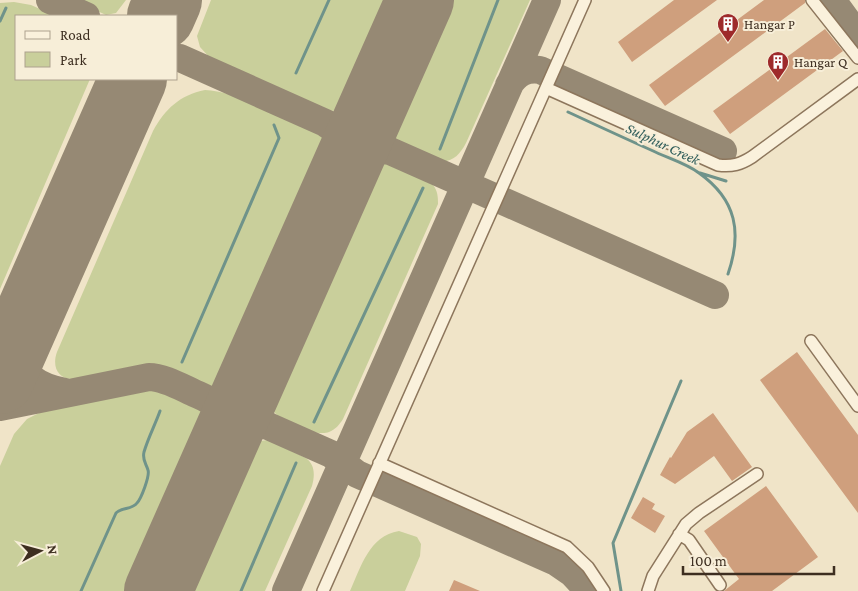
<svg xmlns="http://www.w3.org/2000/svg" width="858" height="591" viewBox="0 0 858 591" font-family="'Crimson Pro',serif">
<style>
.green{fill:#c9cf9b}
.lines{fill:none;stroke-linecap:round;stroke-linejoin:round}
.stream{stroke:#6f938a;stroke-width:3}
.taxiway{stroke:#968974;stroke-width:28}
.runway{stroke:#968974;stroke-width:68}
.building{fill:#cf9f7d}
.minor-casing{stroke:#8d765c;stroke-width:14}
.minor{stroke:#faf1dc;stroke-width:11}
.labels{text-anchor:middle;dominant-baseline:central;stroke-width:4;stroke-linejoin:round;paint-order:stroke}
.poi-label{font-size:14px;fill:#3d2e20;stroke:#f7eed8;text-anchor:start}
.water-label{font-size:15px;font-style:italic;fill:#2f5d5a;stroke:#f7eed8}
</style>
<rect width="100%" height="100%" fill="#f0e4c8"/>
<path class="green" d="M 74,0 L 126,0 L 116,13 L 106,15 Z
M 211,0 L 393,0 L 346,104 C 340,112 332,112 323,109 L 210,58 L 200,47 L 197,36 Z
M 448,0 L 530,0 L 466,143 C 460,154 455,160 442,162 L 394,141 L 390,132 Z
M 14,2 L 31,5 L 56,16 L 16,16 L 16,79 L 90,79 L 0,289 L 0,3 Z
M 205,90 C 241,92 287,118 320,133 C 327,139 328,144 326,152 L 225,380 L 219,387 C 198,392 175,368 153,366 C 126,365 100,379 73,379 C 57,379 52,366 57,352 L 153,131 C 165,109 180,95 205,90 Z
M 381,162 C 390,163 427,178 433,185 C 438,191 438,198 438,204 L 343,419 C 340,424 335,430 329,432 C 316,437 283,423 274,412 C 271,407 270,402 271,397 L 370,170 L 373,166 Z
M 150,388 C 166,391 190,403 203,412 L 205,425 L 132,591 L 0,591 L 0,466 L 14,434 L 27,419 L 47,409 L 139,389 Z
M 268,440 L 306,458 C 315,465 315,475 312,486 L 265,591 L 186,591 L 253,445 L 260,441 Z
M 399,531 L 417,537 L 421,544 L 420,556 L 405,591 L 350,591 C 361,567 369,536 399,531 Z"/>
<g class="lines">
<path class="stream" d="M 0,21 L 6,8
M 296,73 L 329,0
M 568,112 C 596,125 624,138 651,150 C 667,158 686,163 699,173 C 737,200 742,233 728,274
M 440,149 L 498,0
M 700,173 L 726,181
M 182,362 L 279,138 L 274,125
M 314,422 L 423,188
M 81,591 L 116,513 C 122,507 132,510 137,503 C 141,499 150,476 148,470 C 146,463 142,460 144,452 C 148,438 155,425 160,411
M 241,591 L 296,463
M 621,591 L 613,543 L 681,381"/>
<path class="taxiway" d="M 50,0 L 86,16
M 832,0 L 858,36
M 158,16 L 166,0
M 180,58 L 330,125 C 366,135 379,90 391,65 C 381,91 355,133 390,151 C 350,142 338,188 325,215 C 335,188 362,145 328,125
M 130,79 L 97,160 L 135,79
M 509,85 C 517,73 526,68 540,70 L 723,151
M 390,151 L 715,295
M 39,291 C 20,340 0,379 65,392
M 0,407 L 149,377 C 163,377 179,386 192,392 C 200,396 209,399 216,405 C 238,427 212,469 202,492 C 216,464 228,416 268,426 C 234,404 260,365 271,337 C 258,364 246,411 207,399
M 268,426 L 331,454 L 357,474 L 556,562 L 572,573 L 589,591
M 286,591 L 547,0"/>
<path class="runway" d="M 161,16 L 168,0
M 0,380 L 133,79
M 158,591 L 420,0"/>
</g>
<path class="building" d="M 674,0 L 717,0 L 632,62 L 618,42 Z
M 764,0 L 805,0 L 805,3 L 665,106 L 649,85 Z
M 825,29 L 843,51 L 730,134 L 713,111 Z
M 797,352 L 858,435 L 858,513 L 760,380 Z
M 713,413 L 752,467 L 732,481 L 714,456 L 675,484 L 660,475 L 670,457 L 671,458 L 687,432 Z
M 766,486 L 818,557 L 772,591 L 724,591 L 739,579 L 704,531 Z
M 643,497 L 655,504 L 652,509 L 665,516 L 655,533 L 631,518 Z
M 454,580 L 480,591 L 449,591 Z"/>
<g class="lines">
<g class="minor-casing">
<path id="minor" d="M 812,0 L 858,58
M 546,88 L 718,165 C 732,167 741,164 752,157 L 858,79
M 811,341 L 858,406
M 379,463 L 567,547 L 588,567 L 604,591
M 679,534 L 689,540 L 720,585
M 323,591 L 585,0
M 648,591 L 653,576 L 686,524 L 699,513 L 757,474"/>
</g>
<use href="#minor" class="minor"/>
</g>
<defs>
<g id="building-pin" transform="scale(1.125)"><path d="M0 17L-7.5 6A9.5 9.5 0 1 1 7.5 6Z" fill="#9e2a2b" stroke="#f7eed8"/><path d="M-4-6H4V6H1V3H-1V6H-4ZM-2.5-4.3h1.7v1.8h-1.7ZM.8-4.3h1.7v1.8H.8ZM-2.5-1h1.7V.8h-1.7ZM.8-1h1.7V.8H.8Z" fill="#fff"/></g>
</defs>
<g fill-rule="evenodd">
<use href="#building-pin" x="728" y="24"/>
<use href="#building-pin" x="778" y="62"/>
</g>
<g class="labels">
<g class="poi-label">
<text x="744" y="24">Hangar P</text>
<text x="794" y="62">Hangar Q</text>
</g>
<g class="water-label">
<text transform="translate(663 144) rotate(25)">Sulphur Creek</text>
</g>
</g>
<rect x="15" y="15" width="162" height="65" fill="#f7eed8" stroke="#ada18e"/>
<rect x="25" y="31" width="25" height="8" fill="#faf1dc" stroke="#ada18e"/>
<text x="60" y="40" font-size="15" fill="#3d2e20">Road</text>
<rect x="25" y="52" width="25" height="15" fill="#c9cf9b" stroke="#ada18e"/>
<text x="60" y="65" font-size="15" fill="#3d2e20">Park</text>
<g transform="translate(40 551) rotate(84)" stroke="#f7eed8" stroke-width="4" paint-order="stroke">
<path d="M0-4L9 19L0 12L-9 19Z" fill="#3d2e20"/>
<text y="-8" font-size="14" font-weight="bold" text-anchor="middle" fill="#3d2e20">N</text>
</g>
<path d="M683 566v8h151v-8" fill="none" stroke="#3d2e20" stroke-width="2.5"/>
<text x="690" y="566" font-size="15" fill="#3d2e20" stroke="#f7eed8" stroke-width="4" paint-order="stroke">100 m</text>
</svg>
